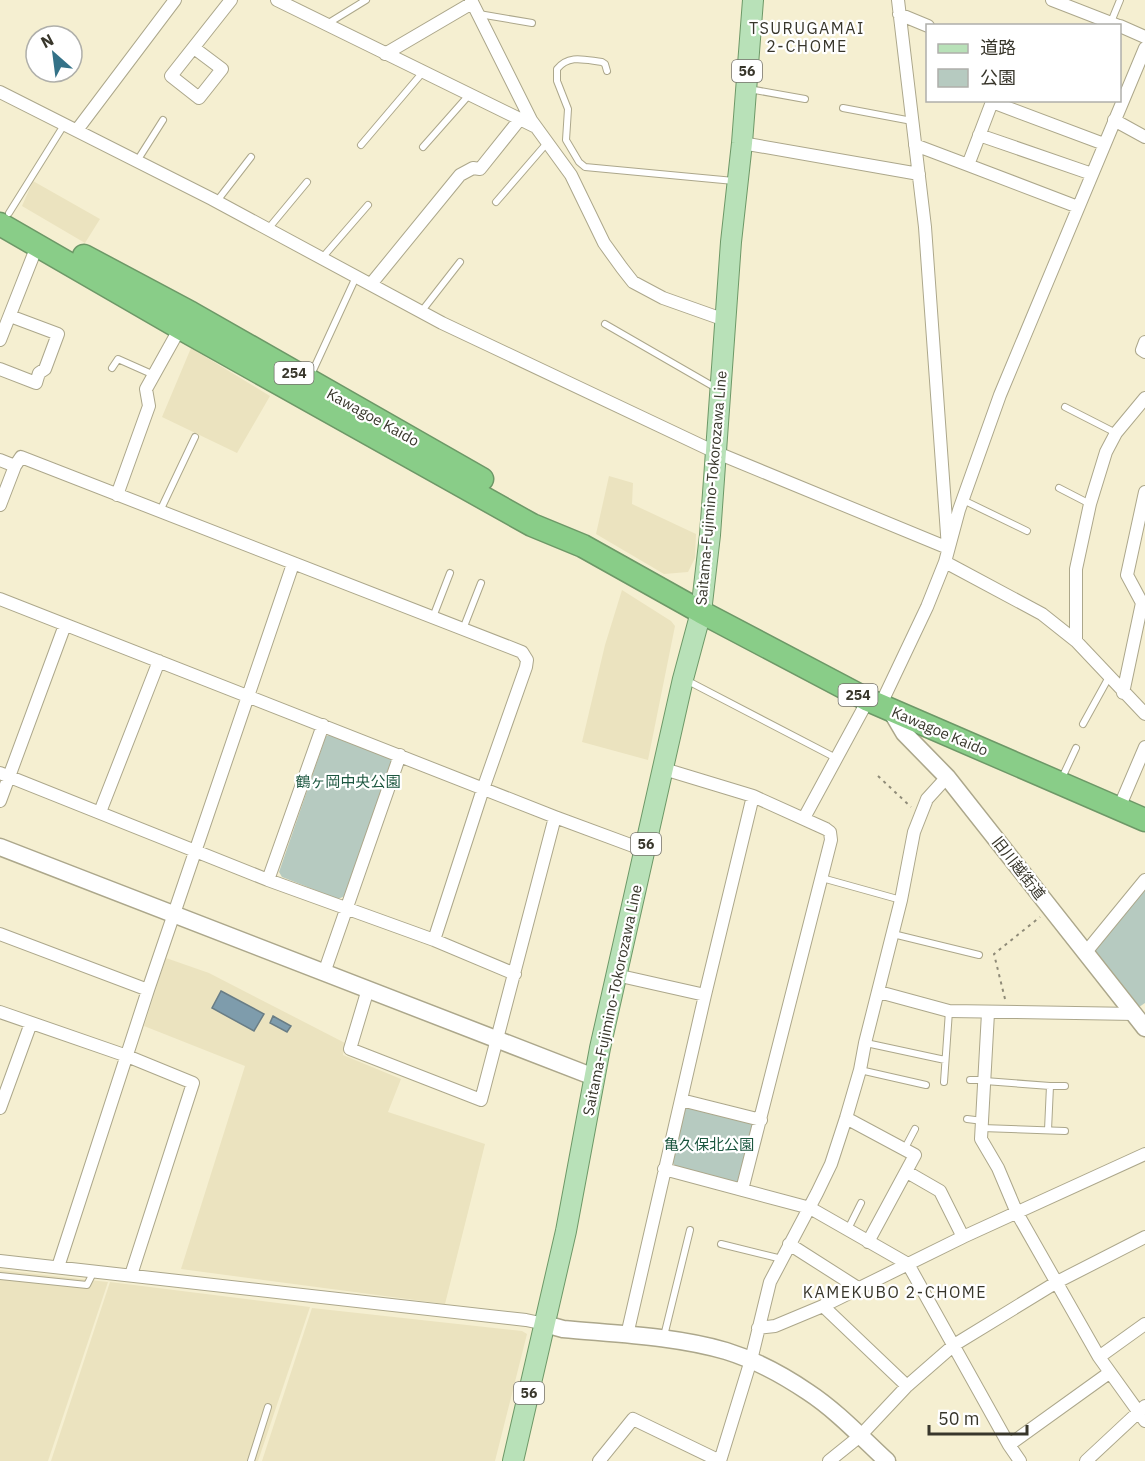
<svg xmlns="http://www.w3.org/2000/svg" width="1145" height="1461" viewBox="0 0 1145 1461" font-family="'IBM Plex Sans','Noto Sans JP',sans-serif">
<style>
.built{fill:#ebe3bf}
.green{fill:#b6cac0}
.water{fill:#7e9cac;stroke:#697d85;stroke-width:1.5}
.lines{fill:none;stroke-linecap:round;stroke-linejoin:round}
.lane-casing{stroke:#aca78b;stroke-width:8}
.street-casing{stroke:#aca78b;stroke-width:14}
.secondary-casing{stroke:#aca78b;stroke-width:19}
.primary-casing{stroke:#6d9867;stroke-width:22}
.highway-casing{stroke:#6d9867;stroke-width:25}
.path{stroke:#8f8b78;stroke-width:2;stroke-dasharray:3 4.5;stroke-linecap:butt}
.lane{stroke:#fff;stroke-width:6}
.street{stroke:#fff;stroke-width:12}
.secondary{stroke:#fff;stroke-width:16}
.primary{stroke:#b8e1b8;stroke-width:20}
.highway{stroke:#89cd88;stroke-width:22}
.labels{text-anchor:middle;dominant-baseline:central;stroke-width:4.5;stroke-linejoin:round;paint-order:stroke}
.shield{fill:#fff;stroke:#74726b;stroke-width:1.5}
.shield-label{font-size:14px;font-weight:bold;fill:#38362b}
.street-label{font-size:15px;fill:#38362b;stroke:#fff}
.park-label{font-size:15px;fill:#1c5740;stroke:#fff}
.neighbourhood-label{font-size:16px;letter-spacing:1.5px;fill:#38362b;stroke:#fff}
</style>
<rect width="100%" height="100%" fill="#f5efd1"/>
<path class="built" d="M 33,181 L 100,219 L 85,243 L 22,206 Z
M 191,348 L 270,396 L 237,453 L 162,417 Z
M 609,476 L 633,483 L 632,504 L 696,534 L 695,558 L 688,572 L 664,574 L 596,534 Z
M 622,590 L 671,621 L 675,626 L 648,760 L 582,742 L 605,645 Z
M 166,958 L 209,973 L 345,1043 L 343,1055 L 401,1079 L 388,1112 L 485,1144 L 445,1304 L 181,1269 L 245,1066 L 144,1026 Z
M 0,1270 L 108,1282 L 48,1461 L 0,1461 Z
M 110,1282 L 310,1307 L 258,1461 L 51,1461 Z
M 312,1308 L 522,1331 L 527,1334 L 495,1461 L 262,1461 Z"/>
<path class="green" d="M 332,734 L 390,758 L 392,762 L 345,896 L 338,899 L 282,877 L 279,872 L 326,736 Z
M 1145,886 L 1145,1003 L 1139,1007 L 1094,950 Z
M 691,1107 L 751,1122 L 755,1127 L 741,1180 L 735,1183 L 676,1167 L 672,1162 L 684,1110 Z"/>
<path class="water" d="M 221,991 L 264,1014 L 254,1031 L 212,1008 Z
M 273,1016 L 291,1026 L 287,1032 L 270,1023 Z"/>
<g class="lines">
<g class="lane-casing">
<path id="lane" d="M 479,14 L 532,23
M 1111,22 L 1120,0
M 327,24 L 366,0
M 607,71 L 605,64 L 602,62 C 585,60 569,54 557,69 L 557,81 L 568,109 L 566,140 L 579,162 L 585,167 L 734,181
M 749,89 L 805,99
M 843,108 L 912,121
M 361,145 L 423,72
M 423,147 L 469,95
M 137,161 L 163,120
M 217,201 L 251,157
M 496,202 L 547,143
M 9,213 L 64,125
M 268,229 L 307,182
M 322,258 L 368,205
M 421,312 L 460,262
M 605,324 L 716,388
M 112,368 L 118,359 L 154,375
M 310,377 L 356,277
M 1065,407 L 1116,433
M 1059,488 L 1090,504
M 963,500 L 1027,531
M 160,511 L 195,437
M 433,617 L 450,573
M 463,629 L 481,583
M 686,680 L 836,758
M 1083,724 L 1109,677
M 1061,780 L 1076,748
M 822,878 L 901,900
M 893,934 L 979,955
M 866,1043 L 945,1060
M 860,1070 L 926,1085
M 970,1080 L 984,1080
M 985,1081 L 1050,1086 L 1048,1130
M 944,1082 L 949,1011
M 1050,1086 L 1065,1086
M 967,1119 L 983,1121
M 982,1128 L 1065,1131
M 905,1148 L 915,1129
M 848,1229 L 861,1203
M 721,1244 L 782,1259
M 0,1276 L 87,1285 L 94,1271
M 664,1336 L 690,1230
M 251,1461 L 268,1407"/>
</g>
<g class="street-casing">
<path id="street" d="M 277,0 L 534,126
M 471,0 L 531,120 L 571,175 L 604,243 L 622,268 L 633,282 L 663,298 L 725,320
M 1052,0 L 1119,26
M 899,14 L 928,26
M 1120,26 L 1145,37
M 194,48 L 222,69 L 199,98 L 171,76 L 231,0
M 385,54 L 472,3
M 0,92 L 212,199 L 442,323 L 715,452 L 948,548 L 925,227 L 898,0
M 1114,120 L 1145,137
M 77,130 L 175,0
M 979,135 L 1092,174
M 742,143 L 919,174
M 915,145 L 968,165
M 1078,207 L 968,165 L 992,102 L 1104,144
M 371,284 L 460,175 L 473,168 L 480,169 L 520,119
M 0,340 L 37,246
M 1145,342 L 1142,350 L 1145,352
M 0,369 L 36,383 L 39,373 L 45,369 L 58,334 L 10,316
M 0,460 L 15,466
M 117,495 L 149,406 L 146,389 L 180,328
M 0,505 L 15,466 L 21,457 L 522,652 L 527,660 L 526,667 L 483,789 L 434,940
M 945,562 L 1042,614 L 1076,641 L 1145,714
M 0,599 L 555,817 L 644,850
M 1076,641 L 1076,569 L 1090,504 L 1106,452 L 1116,433 L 1145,398
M 1123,693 L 1142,603 L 1127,575 L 1145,492
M 880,706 L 927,607 L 945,562 L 959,510 L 1000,395 L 1145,48
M 664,769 L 753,796 L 826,829 L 830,832 L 831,840 L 742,1190
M 0,773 L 268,880 L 434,940 L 515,974
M 0,801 L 65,625
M 1119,808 L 1145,747
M 100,812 L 159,661
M 804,818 L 868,700
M 268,880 L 323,725
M 0,934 L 148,990
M 1086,952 L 1145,880
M 324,973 L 400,755
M 616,975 L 705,995
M 368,989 L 350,1049 L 481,1100 L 555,817
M 879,992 L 949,1011 L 1135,1014
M 0,1012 L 127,1056 L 193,1083 L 131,1275
M 988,1013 L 981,1139 L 998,1168 L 1017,1213 L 1099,1357 L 1145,1421
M 681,1100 L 761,1120
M 0,1108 L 31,1023
M 846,1118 L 915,1155 L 868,1242
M 664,1169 L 810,1208 L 908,1264 L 1009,1445 L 1020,1461
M 907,1172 L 940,1191 L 963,1237
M 789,1244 L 858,1288
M 0,1261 L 526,1320 L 545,1324
M 58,1267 L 148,990 L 293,564
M 823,1306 L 907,1386
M 758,1328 L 775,1326 L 823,1306 L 963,1237 L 1145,1154
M 627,1335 L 705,995 L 753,796
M 1099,1357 L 1145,1324
M 1009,1445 L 1109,1373
M 599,1461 L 633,1419 L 720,1461
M 720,1461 L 751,1360 L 770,1282 L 817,1193 L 831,1164 L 846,1118 L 860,1070 L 865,1043 L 901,900 L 914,832 L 927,799 L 947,777
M 829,1461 L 860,1436 L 907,1386 L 954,1345 L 1057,1282 L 1145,1237
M 1086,1461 L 1145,1406"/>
</g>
<g class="secondary-casing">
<path id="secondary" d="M 891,711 L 904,733 L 947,777 L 1145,1028
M 0,847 L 594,1077
M 545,1324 L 563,1329 C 616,1334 675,1336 726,1351 C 755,1360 783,1375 808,1392 C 837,1411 862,1438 887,1461"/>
</g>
<g class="primary-casing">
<path id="primary" d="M 513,1461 L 566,1231 L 600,1048 L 683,679 L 701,612 L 710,535 L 731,242 L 742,143 L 753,0"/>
</g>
<g class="highway-casing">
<path id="highway" d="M 0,224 L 180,328 L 532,525 L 583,546 L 701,612 L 868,700 L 1145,820
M 84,256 L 191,313 L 482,479"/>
</g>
<path class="path" d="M 878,776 L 911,807
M 1005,999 L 994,954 L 1040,917"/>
<use href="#lane" class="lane"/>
<use href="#street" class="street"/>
<use href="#secondary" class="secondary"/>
<use href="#primary" class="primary"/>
<use href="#highway" class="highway"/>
</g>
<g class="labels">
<g class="shield">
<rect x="732" y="60" width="30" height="22" rx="4.5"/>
<rect x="274.5" y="362" width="39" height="22" rx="4.5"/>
<rect x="838.5" y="684" width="39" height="22" rx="4.5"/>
<rect x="631" y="833" width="30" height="22" rx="4.5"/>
<rect x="514" y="1382" width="30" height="22" rx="4.5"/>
</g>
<g class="shield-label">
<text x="747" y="71">56</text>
<text x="294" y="373">254</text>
<text x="858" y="695">254</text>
<text x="646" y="844">56</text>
<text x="529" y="1393">56</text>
</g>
<g class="street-label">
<text transform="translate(373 417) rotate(29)">Kawagoe Kaido</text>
<text transform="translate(711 488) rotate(-85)">Saitama-Fujimino-Tokorozawa Line</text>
<text transform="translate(940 731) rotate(23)">Kawagoe Kaido</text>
<text transform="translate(1019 868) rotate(52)">旧川越街道</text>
<text transform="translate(612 1000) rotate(-78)">Saitama-Fujimino-Tokorozawa Line</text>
</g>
<g class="park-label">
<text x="348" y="781">鶴ヶ岡中央公園</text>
<text x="709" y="1144">亀久保北公園</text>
</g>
<g class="neighbourhood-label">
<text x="807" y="28">TSURUGAMAI<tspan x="807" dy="18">2-CHOME</tspan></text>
<text x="895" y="1292">KAMEKUBO 2-CHOME</text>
</g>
</g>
<rect x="926" y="24" width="195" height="78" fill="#ffffff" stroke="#afafaa" stroke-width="1.5"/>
<rect x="938" y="44" width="30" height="9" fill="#b8e1b8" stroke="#afafaa" stroke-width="1.5"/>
<text x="980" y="54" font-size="18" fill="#38362b">道路</text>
<rect x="938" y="69" width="30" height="18" fill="#b6cac0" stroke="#afafaa" stroke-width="1.5"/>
<text x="980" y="84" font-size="18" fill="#38362b">公園</text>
<g transform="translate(54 54) rotate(332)"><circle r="28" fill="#ffffff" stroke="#afafaa" stroke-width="1.5"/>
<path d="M0-4.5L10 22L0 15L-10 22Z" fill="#347288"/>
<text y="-9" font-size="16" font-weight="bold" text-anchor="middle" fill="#38362b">N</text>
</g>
<path d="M929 1425v9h98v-9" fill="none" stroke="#38362b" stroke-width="3"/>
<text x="938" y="1425" font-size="18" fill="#38362b" stroke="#ffffff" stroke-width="4.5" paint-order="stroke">50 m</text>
</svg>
